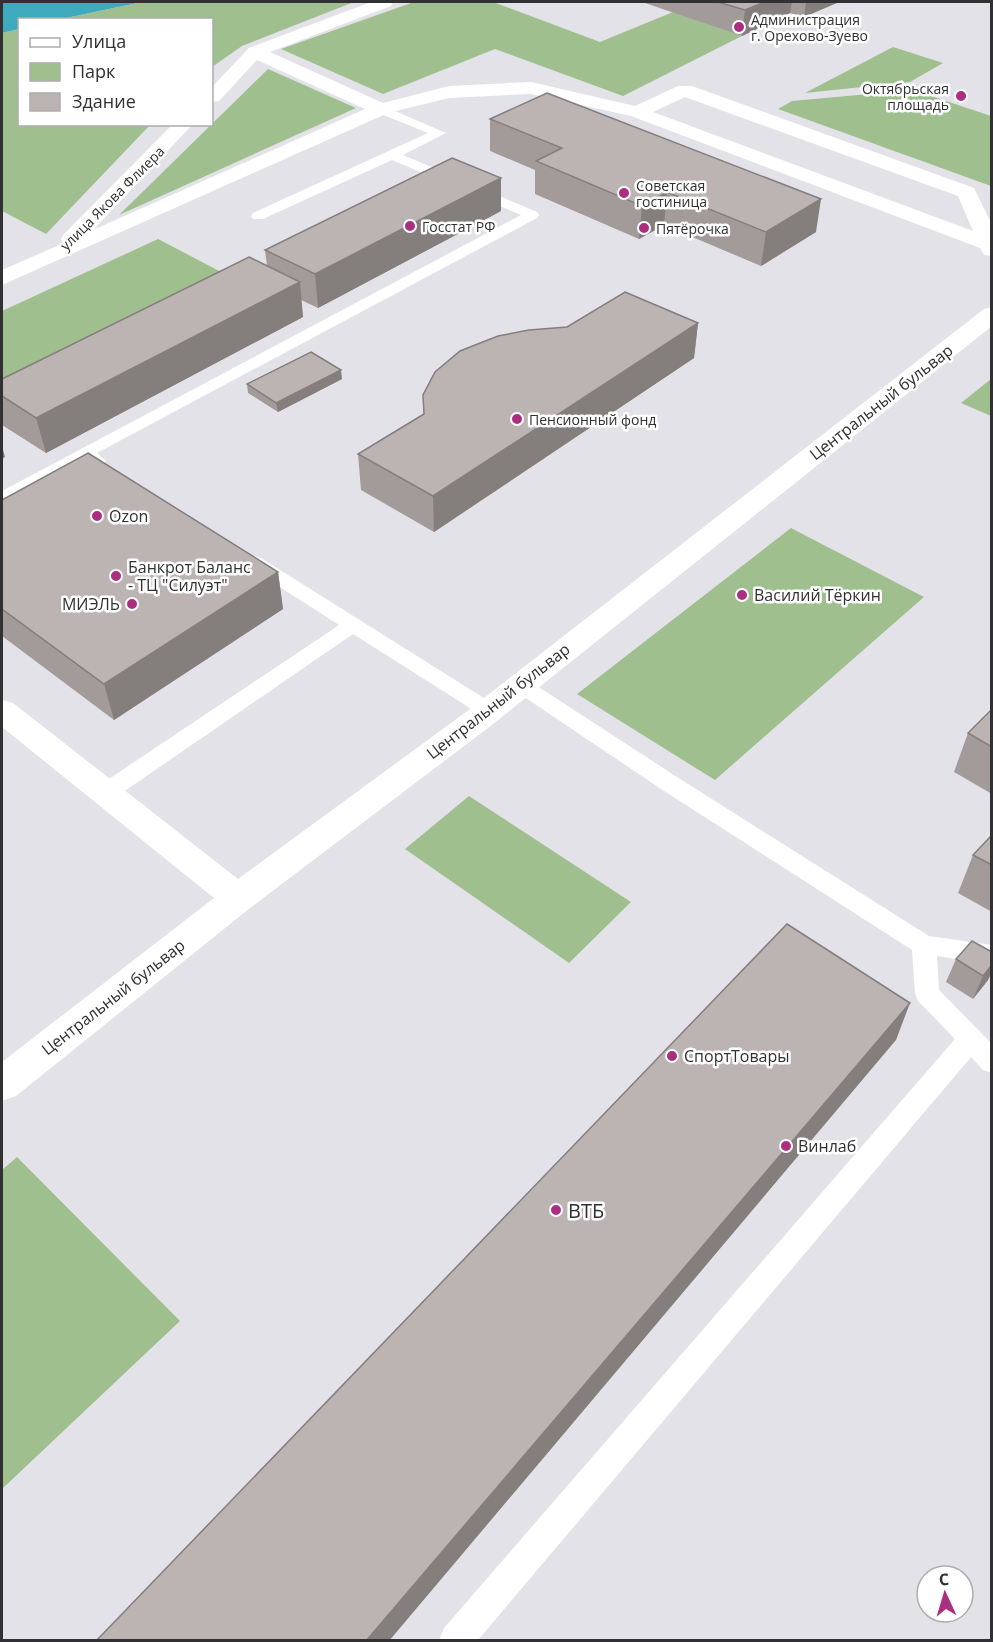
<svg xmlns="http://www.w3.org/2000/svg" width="993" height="1642" viewBox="0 0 993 1642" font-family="'Open Sans',sans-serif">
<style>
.green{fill:#9fc08e}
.water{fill:#3fa9bd}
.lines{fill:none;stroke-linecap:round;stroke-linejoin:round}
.lane{fill:#fff;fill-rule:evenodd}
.street{fill:#fff;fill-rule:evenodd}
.wall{fill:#a29b99}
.shaded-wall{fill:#847e7d}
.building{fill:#bcb4b2;stroke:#847e7d;stroke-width:1.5}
.poi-dot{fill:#ab2e80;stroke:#fff;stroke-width:2}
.labels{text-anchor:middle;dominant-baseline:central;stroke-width:5;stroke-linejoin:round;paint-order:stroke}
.far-poi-label{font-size:14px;fill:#313133;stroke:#fff;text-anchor:start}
.far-street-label{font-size:14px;fill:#313133;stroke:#fff}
.street-label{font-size:16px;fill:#313133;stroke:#fff}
.poi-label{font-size:16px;fill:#313133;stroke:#fff;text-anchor:start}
.near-poi-label{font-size:20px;fill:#313133;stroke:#fff;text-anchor:start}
</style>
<rect width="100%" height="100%" fill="#e4e2e9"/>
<path class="green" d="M 142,2 L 354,2 L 242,46 L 212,67 L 212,20 L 61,19 Z
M 414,2 L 493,2 L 600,42 L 673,12 L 742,36 L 623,96 L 495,49 L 383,94 L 281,49 Z
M 19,29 L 20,124 L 150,125 L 46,234 L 2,211 L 2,33 Z
M 893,47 L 943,63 L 910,82 L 805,93 Z
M 268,69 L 356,108 L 119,215 Z
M 913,90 L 991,116 L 991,186 L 778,109 L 792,101 Z
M 158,239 L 252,288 L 2,411 L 2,311 Z
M 991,379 L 991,416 L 961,403 Z
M 791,528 L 924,597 L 715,780 L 577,694 Z
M 469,796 L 631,902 L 569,963 L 405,849 Z
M 17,1157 L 180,1321 L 2,1489 L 2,1170 Z"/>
<path class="water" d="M 2,2 L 142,2 L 61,19 L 20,20 L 19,29 L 2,33 Z"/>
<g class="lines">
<path class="lane" d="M 381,105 L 446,133 L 403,155 L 537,212 L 539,215 L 537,218 L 97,453 L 106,461 L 103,465 L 97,466 L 84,460 L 8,502 L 2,503 L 2,491 L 521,215 L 392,160 L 263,219 L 253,219 L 251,216 L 253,213 L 428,133 L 376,112 L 375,109 L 376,106 Z
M 254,556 L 261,558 L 495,705 L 498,710 L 495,715 L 488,717 L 481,715 L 353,634 L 113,799 L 105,801 L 97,799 L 94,793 L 97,787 L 339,625 L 247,566 L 245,562 L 247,558 Z
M 521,678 L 528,680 L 677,777 L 929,936 L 992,945 L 992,965 L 937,956 L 939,990 L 992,1044 L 992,1073 L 983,1070 L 971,1057 L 478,1640 L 439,1640 L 444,1628 L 955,1039 L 918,1001 L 915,994 L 912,950 L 661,789 L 514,690 L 511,685 L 514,680 Z"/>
<path class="street" d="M 371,2 L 393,2 L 391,6 L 270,52 L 383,103 L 449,86 L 531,82 L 635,106 L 678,86 L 692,86 L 974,188 L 992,225 L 992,256 L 984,255 L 980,248 L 631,116 L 531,94 L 449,98 L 388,113 L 2,285 L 2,270 L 64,243 L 61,239 L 64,234 L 173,124 L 193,124 L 93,230 L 365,109 L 257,60 L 219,101 L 212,102 L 212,87 L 249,48 ZM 685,97 L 958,196 L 973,231 L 653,112 Z
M 992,307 L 992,326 L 488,728 L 250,908 L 16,1096 L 2,1101 L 2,1062 L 214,898 L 2,727 L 2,700 L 13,703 L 238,879 L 466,712 L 984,309 Z"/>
</g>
<path class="wall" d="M 642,2 L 839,2 L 804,17 L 790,13 L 742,36 Z
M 490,119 L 816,232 L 761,266 L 664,225 L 639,239 L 535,194 L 535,170 L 490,151 Z
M 501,211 L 318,308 L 301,300 L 303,317 L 46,453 L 2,425 L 2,379 L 267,266 L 265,250 Z
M 698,323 L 694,358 L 434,532 L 361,490 L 358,454 L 424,414 Z
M 342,379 L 278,412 L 248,393 L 247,384 Z
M 2,500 L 278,572 L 283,609 L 114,720 L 2,636 Z
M 992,709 L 992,794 L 954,772 L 968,733 Z
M 992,835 L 992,912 L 958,893 L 973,855 Z
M 992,952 L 992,972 L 988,980 L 973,999 L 946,982 L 956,959 Z"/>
<path class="shaded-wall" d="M 765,2 L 792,2 L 790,13 L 742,36 L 745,10 Z
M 806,2 L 839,2 L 804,17 Z
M 501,178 L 501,211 L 318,308 L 315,274 Z
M 667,192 L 664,225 L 639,239 L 642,206 Z
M 821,199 L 816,232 L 761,266 L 766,232 Z
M 300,282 L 303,317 L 46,453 L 36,418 Z
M 698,323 L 694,358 L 434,532 L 433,496 Z
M 341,370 L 342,379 L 278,412 L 276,403 Z
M 2,446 L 5,457 L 2,459 Z
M 278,572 L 283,609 L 114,720 L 104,684 Z
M 992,965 L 992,972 L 988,980 L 973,999 L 983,976 Z
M 910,1003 L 896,1040 L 389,1641 L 366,1641 Z"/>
<path class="building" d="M 718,2 L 765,2 L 745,10 Z
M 547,93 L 821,199 L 766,232 L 667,192 L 642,206 L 536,161 L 562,148 L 490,119 Z
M 452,158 L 501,178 L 315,274 L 265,250 Z
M 249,257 L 300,282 L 36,418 L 2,396 L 2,379 Z
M 625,292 L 698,323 L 433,496 L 358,454 L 424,414 L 423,395 L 435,372 L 460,351 L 498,336 L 529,330 L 567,327 Z
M 311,352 L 341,370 L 276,403 L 247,384 Z
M 88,453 L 278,572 L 104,684 L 2,609 L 2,500 Z
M 992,709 L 992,747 L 968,733 Z
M 992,835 L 992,865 L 973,855 Z
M 787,924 L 910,1003 L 366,1641 L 96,1641 Z
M 972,941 L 992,952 L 992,965 L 983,976 L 956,959 Z"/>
<g class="poi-dot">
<circle cx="739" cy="27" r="6"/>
<circle cx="961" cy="96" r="6"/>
<circle cx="624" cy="193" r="6"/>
<circle cx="410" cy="226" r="6"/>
<circle cx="644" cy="228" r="6"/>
<circle cx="517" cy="419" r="6"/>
<circle cx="97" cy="516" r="6"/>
<circle cx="116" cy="576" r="6"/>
<circle cx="742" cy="595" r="6"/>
<circle cx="132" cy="604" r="6"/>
<circle cx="672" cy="1056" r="6"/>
<circle cx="786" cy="1146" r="6"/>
<circle cx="556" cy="1210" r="6"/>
</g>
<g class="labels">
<g class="far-poi-label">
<text x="751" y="19">Администрация<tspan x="751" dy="16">г. Орехово-Зуево</tspan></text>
<text x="949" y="88" text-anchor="end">Октябрьская<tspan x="949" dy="16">площадь</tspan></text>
<text x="636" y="185">Советская<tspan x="636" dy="16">гостиница</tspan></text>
<text x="422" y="226">Госстат РФ</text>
<text x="656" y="228">Пятёрочка</text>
<text x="529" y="419">Пенсионный фонд</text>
</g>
<g class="far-street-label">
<text transform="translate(112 198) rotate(-45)">улица Якова Флиера</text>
</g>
<g class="street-label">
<text transform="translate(881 402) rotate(-38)">Центральный бульвар</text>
<text transform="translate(498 701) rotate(-38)">Центральный бульвар</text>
<text transform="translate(113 997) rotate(-38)">Центральный бульвар</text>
</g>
<g class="poi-label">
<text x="109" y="516">Ozon</text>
<text x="128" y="567">Банкрот Баланс<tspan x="128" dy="18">- ТЦ "Силуэт"</tspan></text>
<text x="754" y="595">Василий Тёркин</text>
<text x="120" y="604" text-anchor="end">МИЭЛЬ</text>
<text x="684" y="1056">СпортТовары</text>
<text x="798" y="1146">Винлаб</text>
</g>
<g class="near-poi-label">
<text x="568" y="1210">ВТБ</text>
</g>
</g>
<rect width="993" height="1642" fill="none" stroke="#313133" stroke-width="6"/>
<rect x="18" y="18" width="195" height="108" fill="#ffffff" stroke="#adadad" stroke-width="1.5"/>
<rect x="30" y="38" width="30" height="9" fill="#ffffff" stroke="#adadad" stroke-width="1.5"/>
<text x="72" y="48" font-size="18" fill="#313133">Улица</text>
<rect x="30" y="63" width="30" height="18" fill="#9fc08e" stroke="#adadad" stroke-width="1.5"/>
<text x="72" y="78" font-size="18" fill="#313133">Парк</text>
<rect x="30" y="93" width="30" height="18" fill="#bcb4b2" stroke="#adadad" stroke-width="1.5"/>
<text x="72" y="108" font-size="18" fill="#313133">Здание</text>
<g transform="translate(945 1594) rotate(356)"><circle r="28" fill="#ffffff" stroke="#adadad" stroke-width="1.5"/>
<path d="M0-4.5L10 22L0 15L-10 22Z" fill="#ab2e80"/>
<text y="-9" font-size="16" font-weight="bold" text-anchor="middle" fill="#313133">С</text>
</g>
</svg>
